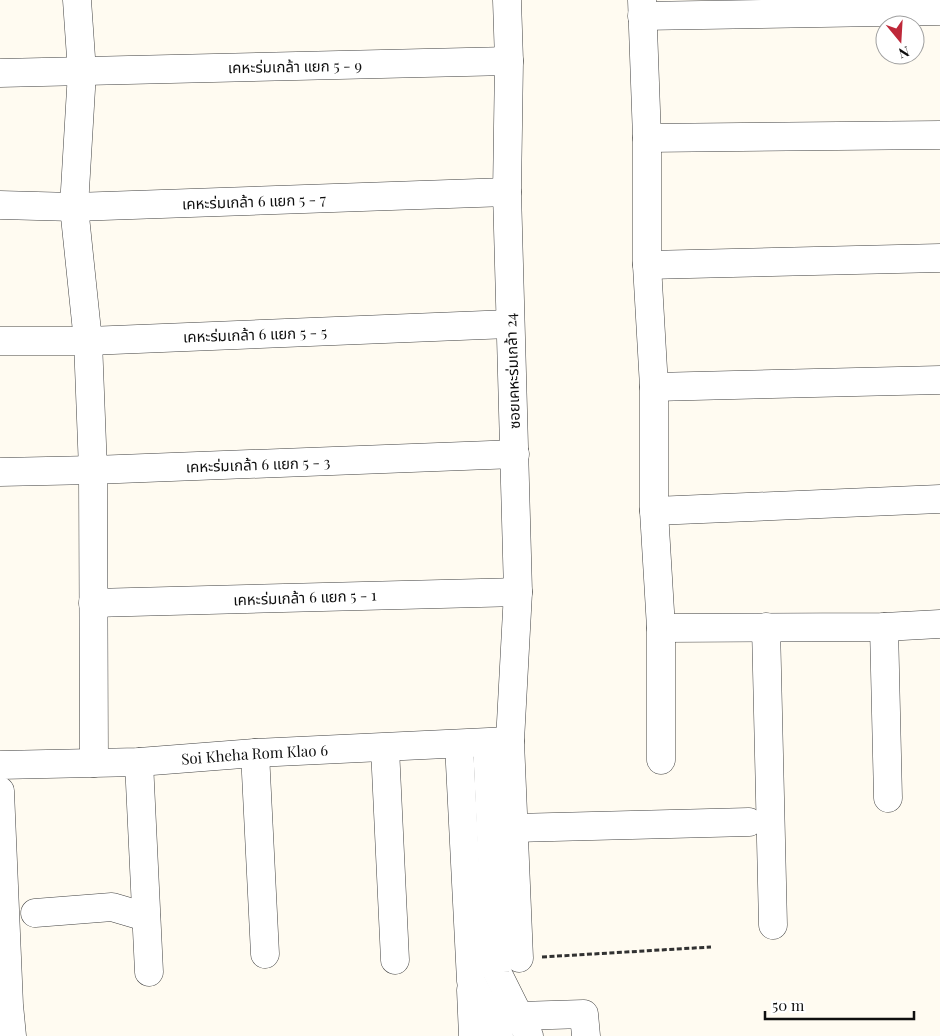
<svg xmlns="http://www.w3.org/2000/svg" width="940" height="1036" viewBox="0 0 940 1036" font-family="'Playfair Display','Noto Sans Thai',serif">
<style>
.lines{fill:none;stroke-linecap:round;stroke-linejoin:round}
.minor-casing{stroke:#424242;stroke-width:29}
.path{stroke:#313131;stroke-width:3;stroke-dasharray:5 2.5;stroke-linecap:butt}
.minor{stroke:#fff;stroke-width:28}
.labels{text-anchor:middle;dominant-baseline:central;stroke-width:5;stroke-linejoin:round;paint-order:stroke}
.street-label{font-size:15px;fill:#0f0f0f;stroke:#fff}
</style>
<rect width="100%" height="100%" fill="#fffbf1"/>
<g class="lines">
<g class="minor-casing">
<g id="minor">
<path d="M 77,0 L 82,72 L 74,207 L 88,341 L 93,470 L 94,763"/>
<path d="M 507,0 L 509,61 L 507,192 L 518,592 L 510,741 L 519,958"/>
<path d="M 642,0 L 647,138 L 647,265 L 654,387 L 654,511 L 661,628 L 661,760"/>
<path d="M 642,16 L 940,11"/>
<path d="M 0,73 L 509,61"/>
<path d="M 647,138 L 940,135"/>
<path d="M 0,205 L 74,207 L 507,192"/>
<path d="M 647,265 L 940,258"/>
<path d="M 0,341 L 88,341 L 510,324"/>
<path d="M 654,387 L 940,380"/>
<path d="M 0,472 L 93,470 L 515,454"/>
<path d="M 654,511 L 940,499"/>
<path d="M 93,603 L 518,592"/>
<path d="M 766,627 L 773,925"/>
<path d="M 884,627 L 888,798"/>
<path d="M 661,628 L 884,627 L 940,624"/>
<path d="M 487,743 L 497,972 L 529,1036"/>
<path d="M 459,744 L 471,981 L 499,1036"/>
<path d="M 385,748 L 395,960"/>
<path d="M 255,753 L 265,954"/>
<path d="M 139,762 L 149,972"/>
<path id="s1" d="M 0,765 L 139,762 L 255,753 L 510,741"/>
<path d="M 0,791 L 9,1005 L 12,1036"/>
<path d="M 514,828 L 749,822"/>
<path d="M 35,913 L 112,907 L 146,917"/>
<path d="M 471,990 L 473,1036"/>
<path d="M 519,1016 L 584,1014 L 586,1036"/>
</g>
</g>
<path class="path" d="M 542,957 L 711,947"/>
<use href="#minor" class="minor"/>
</g>
<g class="labels">
<g class="street-label">
<text transform="translate(295 66) rotate(-1)">เคหะร่มเกล้า แยก 5 - 9</text>
<text transform="translate(254 201) rotate(-2)">เคหะร่มเกล้า 6 แยก 5 - 7</text>
<text transform="translate(255 334) rotate(-2)">เคหะร่มเกล้า 6 แยก 5 - 5</text>
<text transform="translate(512 371) rotate(-92)">ซอยเคหะร่มเกล้า 24</text>
<text transform="translate(258 464) rotate(-2)">เคหะร่มเกล้า 6 แยก 5 - 3</text>
<text transform="translate(305 597) rotate(-2)">เคหะร่มเกล้า 6 แยก 5 - 1</text>
<text stroke="none"><textPath href="#s1" startOffset="255">Soi Kheha Rom Klao 6</textPath></text>
</g>
</g>
<g transform="translate(900 40) rotate(162)"><circle r="24" fill="#ffffff" stroke="#9f9f9f"/>
<path d="M0-4L9 19L0 12L-9 19Z" fill="#be2839"/>
<text y="-8" font-size="14" font-weight="bold" text-anchor="middle" fill="#0f0f0f">N</text>
</g>
<path d="M765 1011v8h149v-8" fill="none" stroke="#0f0f0f" stroke-width="2.5"/>
<text x="772" y="1011" font-size="15" fill="#0f0f0f" stroke="#ffffff" stroke-width="4" paint-order="stroke">50 m</text>
</svg>
